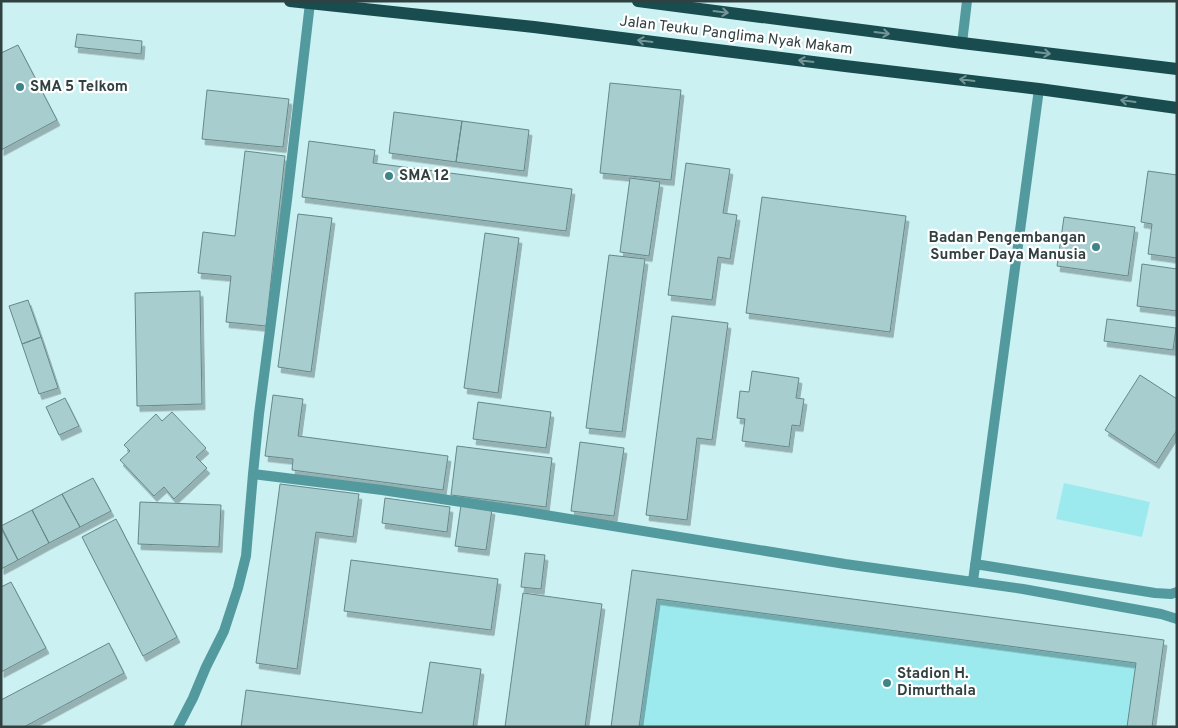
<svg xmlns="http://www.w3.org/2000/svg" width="1178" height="728" viewBox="0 0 1178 728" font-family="Overpass,sans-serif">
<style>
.green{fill:#9deaee}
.building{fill:#a8cdcf;stroke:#65888a;filter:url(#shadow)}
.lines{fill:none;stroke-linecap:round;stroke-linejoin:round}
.lane{stroke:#539a9e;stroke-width:10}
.primary{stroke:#184c4f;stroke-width:12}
.oneway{stroke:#749495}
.poi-dot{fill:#3d8589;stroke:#fff;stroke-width:2}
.labels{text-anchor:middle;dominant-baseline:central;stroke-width:4.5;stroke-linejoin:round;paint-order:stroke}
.street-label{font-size:15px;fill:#314041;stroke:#fff}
.poi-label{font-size:15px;font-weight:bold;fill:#314041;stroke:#fff;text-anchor:start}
</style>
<defs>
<filter id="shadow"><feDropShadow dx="3" dy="5.5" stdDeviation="0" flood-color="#0004"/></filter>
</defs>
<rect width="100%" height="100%" fill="#cbf1f3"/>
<path class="green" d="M 1064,483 L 1150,502 L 1142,537 L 1056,519 Z
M 632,570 L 1164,640 L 1152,727 L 611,727 Z"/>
<path class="building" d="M 77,34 L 142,41 L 141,54 L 75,47 Z
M 18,45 L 57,120 L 1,150 L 1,53 Z
M 610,83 L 681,90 L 671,180 L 600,173 Z
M 207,90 L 289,99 L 283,147 L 202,139 Z
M 394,112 L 462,121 L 456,162 L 389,153 Z
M 462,121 L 529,130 L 524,171 L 456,162 Z
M 309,141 L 375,150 L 373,163 L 572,189 L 566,231 L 302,197 Z
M 245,151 L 285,156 L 266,326 L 226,322 L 231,276 L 198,273 L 203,232 L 235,236 Z
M 686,163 L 730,169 L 723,213 L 737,215 L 730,259 L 718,257 L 712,300 L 668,295 Z
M 1148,171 L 1177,175 L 1177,258 L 1148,254 L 1152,224 L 1141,222 Z
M 630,178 L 660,182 L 649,256 L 620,252 Z
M 762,197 L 906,216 L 890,332 L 746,313 Z
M 298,214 L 332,218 L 311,372 L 278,367 Z
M 1064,217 L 1135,227 L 1128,276 L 1057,266 Z
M 485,233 L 519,238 L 498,393 L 464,388 Z
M 609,255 L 645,259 L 622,432 L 586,428 Z
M 1142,264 L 1177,269 L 1177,311 L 1137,306 Z
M 200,291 L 202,404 L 137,406 L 135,293 Z
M 28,300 L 41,337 L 22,344 L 9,306 Z
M 672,316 L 728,323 L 712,440 L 697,438 L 687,520 L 646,515 Z
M 1107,319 L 1176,328 L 1173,350 L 1104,341 Z
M 41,337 L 58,388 L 39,394 L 22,344 Z
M 752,371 L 799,378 L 796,398 L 804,399 L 800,426 L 792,425 L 789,447 L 742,441 L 745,419 L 737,418 L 740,391 L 749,392 Z
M 1140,375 L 1177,399 L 1177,430 L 1156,463 L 1105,430 Z
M 273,395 L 303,399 L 298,436 L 448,456 L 443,490 L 292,470 L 293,459 L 265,456 Z
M 65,398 L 79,426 L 59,435 L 46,407 Z
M 478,402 L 551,412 L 546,448 L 473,439 Z
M 172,412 L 206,448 L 196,457 L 207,468 L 174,499 L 164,487 L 154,496 L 120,460 L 130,451 L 124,445 L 156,414 L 162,421 Z
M 580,442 L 624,448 L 614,516 L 571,511 Z
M 457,446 L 552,458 L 546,507 L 451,495 Z
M 93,478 L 111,511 L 80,527 L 62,494 Z
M 280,484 L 359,494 L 353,537 L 316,532 L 297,669 L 256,663 Z
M 62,494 L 80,527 L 49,543 L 32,510 Z
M 385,498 L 450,507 L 447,532 L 382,523 Z
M 140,502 L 221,505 L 219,547 L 138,544 Z
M 461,505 L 492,509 L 486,550 L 455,546 Z
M 32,510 L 49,543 L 18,560 L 1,526 Z
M 116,519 L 177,637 L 143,656 L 82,537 Z
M 1,528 L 18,560 L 1,569 Z
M 525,553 L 545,555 L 541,589 L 521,587 Z
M 351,560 L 498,579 L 491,630 L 344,611 Z
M 632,570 L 1164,640 L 1152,727 L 1127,727 L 1136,663 L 657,599 L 639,727 L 611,727 Z
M 11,582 L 46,648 L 1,672 L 1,587 Z
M 523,593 L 602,604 L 585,727 L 505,727 Z
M 109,643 L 124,673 L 24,727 L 1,727 L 1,700 Z
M 430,662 L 481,669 L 473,727 L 241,727 L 246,690 L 422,713 Z"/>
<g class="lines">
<path class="lane" d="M 962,43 L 967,1
M 253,474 L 382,490 L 521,511 L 845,564 L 1023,589 L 1161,614 L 1177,619
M 975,564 L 1155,593 L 1171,594 L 1177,592
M 973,581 L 1039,89
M 178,727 L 193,698 L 206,667 L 224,631 L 238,588 L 246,556 L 253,474 L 259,414 L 287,200 L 310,3"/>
<path class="primary" d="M 290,1 L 534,27 L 845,66 L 1039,89 L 1177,108
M 638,1 L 962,43 L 1177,69"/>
</g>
<defs><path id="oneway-shaft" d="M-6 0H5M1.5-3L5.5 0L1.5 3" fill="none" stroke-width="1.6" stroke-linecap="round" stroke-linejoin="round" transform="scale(1.25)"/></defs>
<g class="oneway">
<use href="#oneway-shaft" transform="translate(721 12) rotate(7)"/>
<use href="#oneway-shaft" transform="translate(882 33) rotate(7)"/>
<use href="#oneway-shaft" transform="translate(645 41) rotate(-173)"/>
<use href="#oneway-shaft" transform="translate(1043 53) rotate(7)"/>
<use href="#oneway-shaft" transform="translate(806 61) rotate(-173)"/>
<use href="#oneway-shaft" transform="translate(967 80) rotate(-173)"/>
<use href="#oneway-shaft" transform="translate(1128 101) rotate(-172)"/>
</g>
<g class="poi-dot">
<circle cx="20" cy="87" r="5"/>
<circle cx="389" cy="176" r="5"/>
<circle cx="1096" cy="247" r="5"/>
<circle cx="887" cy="683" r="5"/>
</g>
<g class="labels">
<g class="street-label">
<text transform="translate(736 36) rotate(7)">Jalan Teuku Panglima Nyak Makam</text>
</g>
<g class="poi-label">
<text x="30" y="87">SMA 5 Telkom</text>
<text x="399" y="176">SMA 12</text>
<text x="1086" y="238" text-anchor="end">Badan Pengembangan<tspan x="1086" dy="17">Sumber Daya Manusia</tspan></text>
<text x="897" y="674">Stadion H.<tspan x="897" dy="17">Dimurthala</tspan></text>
</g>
</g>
<rect width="1178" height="728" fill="none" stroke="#314041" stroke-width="5"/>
</svg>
